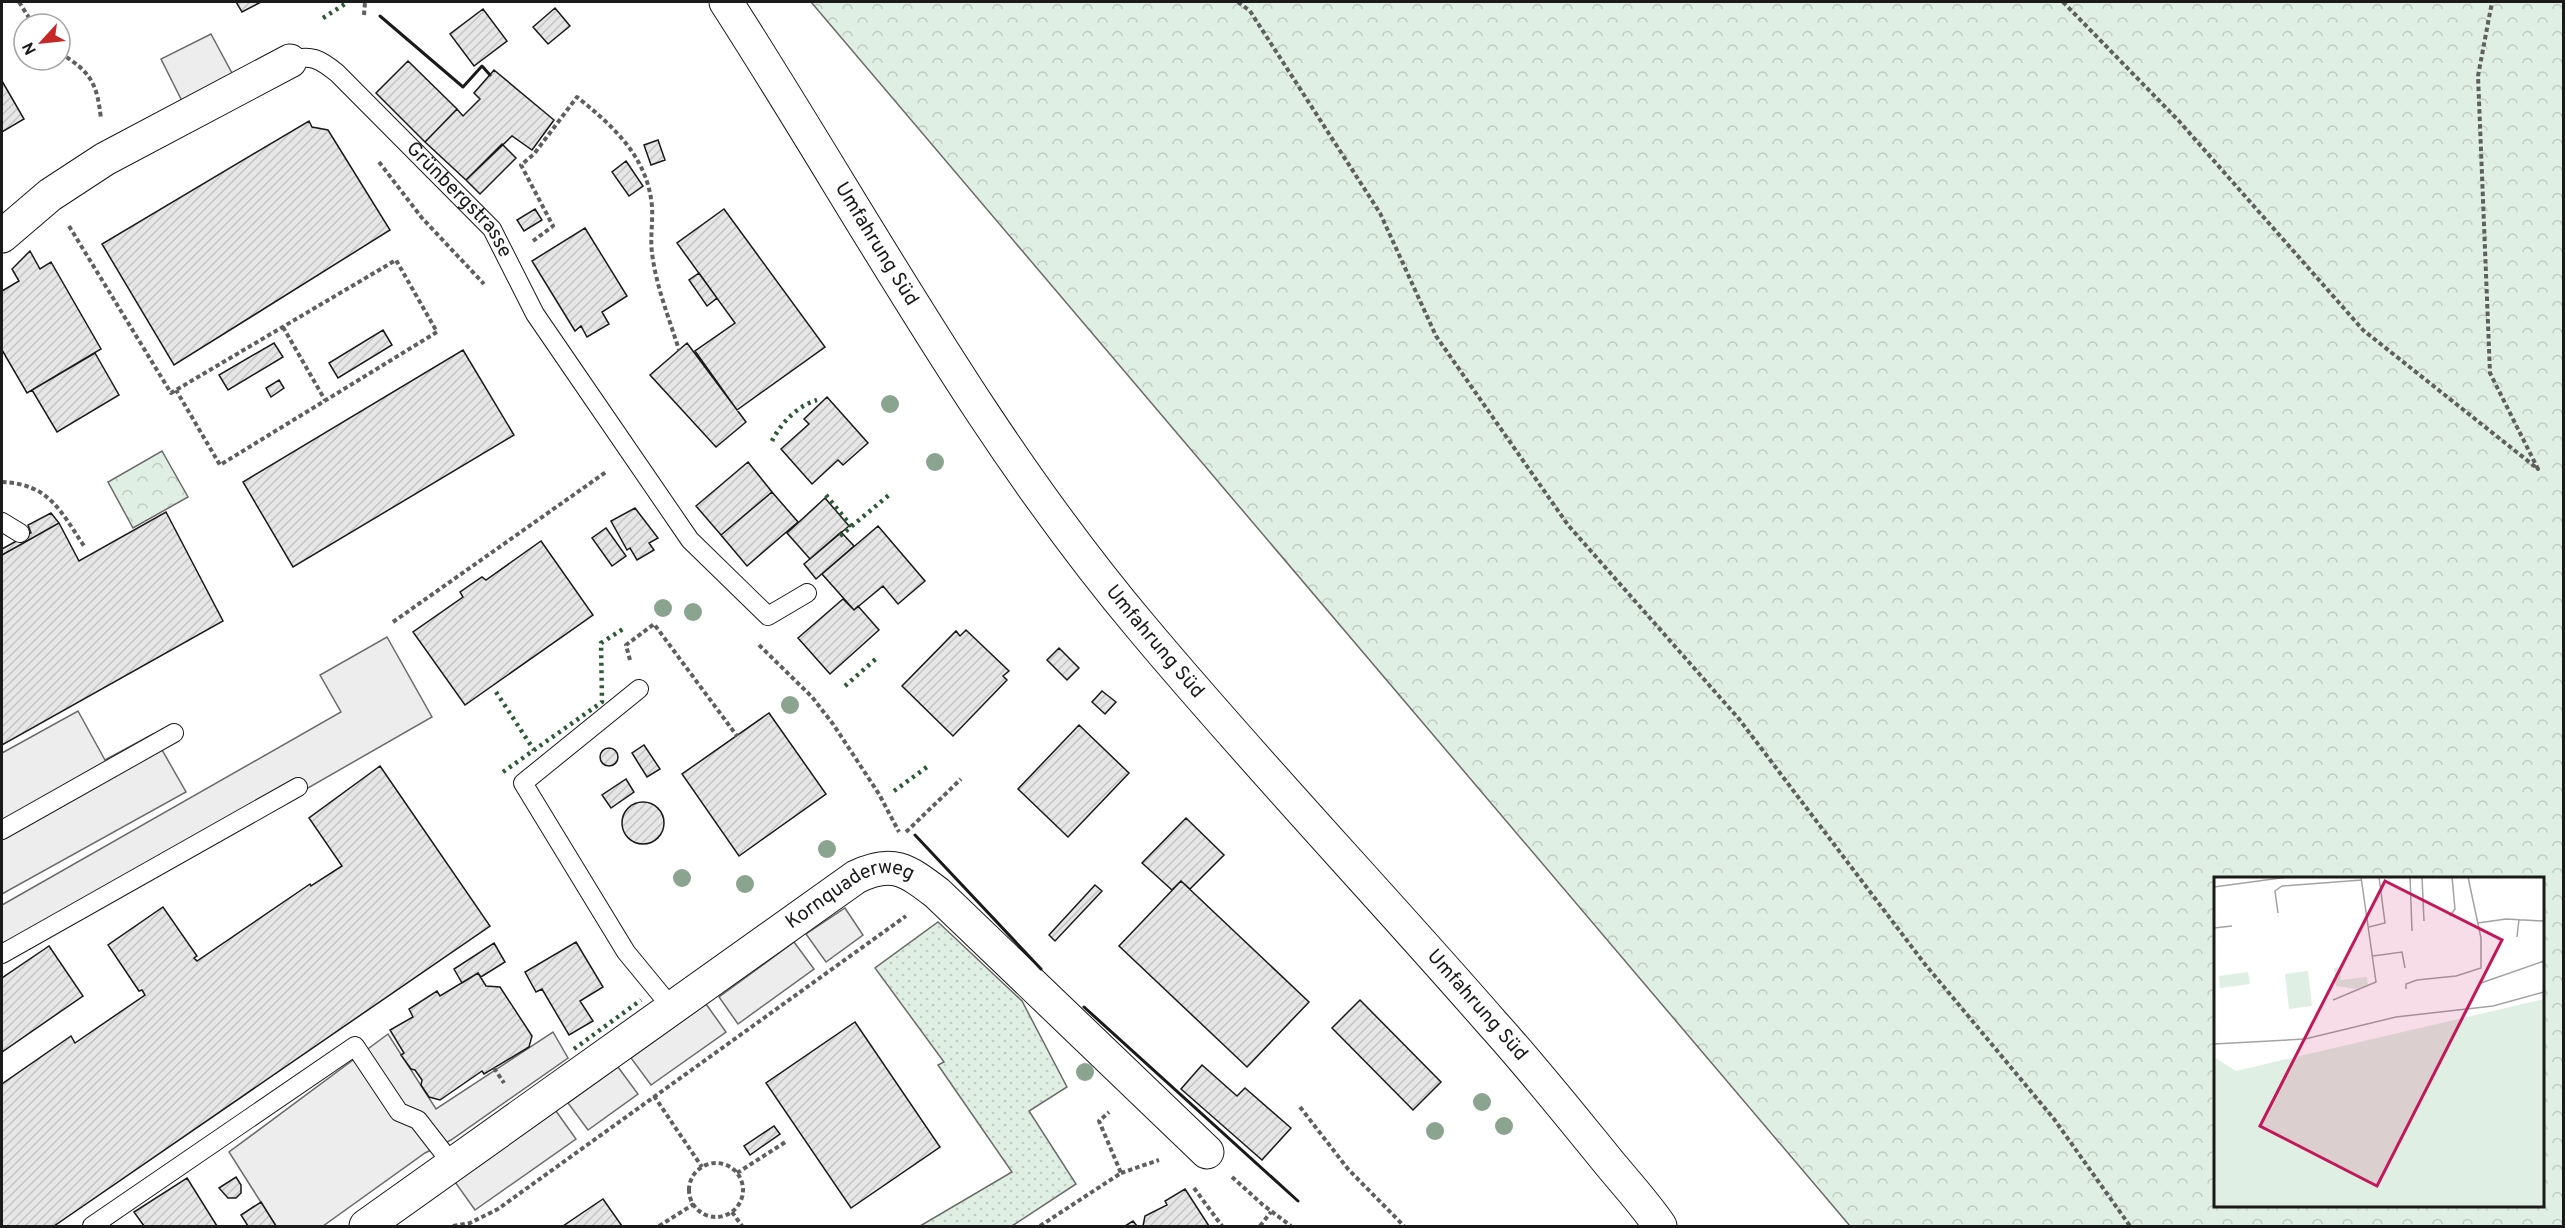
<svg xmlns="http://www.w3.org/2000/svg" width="2565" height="1228" viewBox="0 0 2565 1228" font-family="Overpass,sans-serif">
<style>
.forest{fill:url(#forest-crowns);stroke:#6a6a6a;stroke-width:1.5;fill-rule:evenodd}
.garden{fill:url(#garden-dots);stroke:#6a6a6a;stroke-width:1.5}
.parking{fill:#ededed;stroke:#6a6a6a;stroke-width:1.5}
.building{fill:url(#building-hatch);stroke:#1a1a1a;stroke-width:1.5}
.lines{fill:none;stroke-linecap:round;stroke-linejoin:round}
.lane-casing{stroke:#1a1a1a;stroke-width:20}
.street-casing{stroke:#1a1a1a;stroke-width:35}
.primary-casing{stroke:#1a1a1a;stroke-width:35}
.path{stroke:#5f5f5f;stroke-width:4;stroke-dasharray:4.5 3;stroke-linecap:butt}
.lane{stroke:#fff;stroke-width:18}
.street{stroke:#fff;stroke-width:33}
.primary{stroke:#fff;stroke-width:33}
.hedge{stroke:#2b5a34;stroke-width:4.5;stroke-dasharray:3 4.5;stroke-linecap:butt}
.wall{stroke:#1a1a1a;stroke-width:3}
.tree{fill:#8aa48f}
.labels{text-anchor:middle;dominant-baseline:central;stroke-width:4.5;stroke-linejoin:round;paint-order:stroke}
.street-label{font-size:20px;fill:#1a1a1a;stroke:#fff}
.inset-road{fill:none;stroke:#a3a3a3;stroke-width:1.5}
.view{fill:#c2185b;fill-opacity:0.15;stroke:#c2185b;stroke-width:3}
.inset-edge{fill:none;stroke:#1a1a1a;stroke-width:3}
</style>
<defs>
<pattern id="forest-crowns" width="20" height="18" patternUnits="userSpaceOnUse" patternTransform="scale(1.5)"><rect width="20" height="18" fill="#e0efe3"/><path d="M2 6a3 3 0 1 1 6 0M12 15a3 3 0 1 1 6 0" fill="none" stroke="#c0ccc2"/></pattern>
<pattern id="garden-dots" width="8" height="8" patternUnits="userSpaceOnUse" patternTransform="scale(1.5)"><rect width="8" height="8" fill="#e0efe3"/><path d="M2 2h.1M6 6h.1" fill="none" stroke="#c0ccc2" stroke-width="1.8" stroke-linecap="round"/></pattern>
<pattern id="building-hatch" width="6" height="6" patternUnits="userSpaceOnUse" patternTransform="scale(1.5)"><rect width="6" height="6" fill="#e6e6e6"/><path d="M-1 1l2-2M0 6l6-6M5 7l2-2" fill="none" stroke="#c5c5c5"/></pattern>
</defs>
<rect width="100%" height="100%" fill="#fff"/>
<path class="forest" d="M 811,2 L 2563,2 L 2563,1226 L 1850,1226 ZM 2216,878 L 2542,878 L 2542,1206 L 2216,1206 Z
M 162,451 L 188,497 L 133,528 L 108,482 Z"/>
<path class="garden" d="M 938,922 L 1022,1001 L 1067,1087 L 1029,1111 L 1076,1184 L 1012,1226 L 920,1226 L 1012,1172 L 938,1065 L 944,1062 L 875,968 Z"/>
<path class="parking" d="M 211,34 L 233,75 L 182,101 L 161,59 Z
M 387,637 L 432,717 L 2,963 L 2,905 L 341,712 L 320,675 Z
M 78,711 L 105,760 L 153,734 L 186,792 L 2,894 L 2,753 Z
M 845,908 L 863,935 L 826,962 L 806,934 Z
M 794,942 L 814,969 L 738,1024 L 719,997 Z
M 706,1004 L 726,1032 L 651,1085 L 631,1058 Z
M 553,1032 L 568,1058 L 451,1140 L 425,1153 L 323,1226 L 276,1226 L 229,1152 L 388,1034 L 436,1109 Z
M 618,1067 L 638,1094 L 588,1130 L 568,1103 Z
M 556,1111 L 576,1139 L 475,1210 L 455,1182 Z"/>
<path class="building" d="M 236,2 L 261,2 L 242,12 Z
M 555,8 L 570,26 L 548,44 L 533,27 Z
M 483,9 L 507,41 L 474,66 L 450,34 Z
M 408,61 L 457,109 L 425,142 L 376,93 Z
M 494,70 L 554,120 L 532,150 L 512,136 L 466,180 L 425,142 L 457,109 L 463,116 L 480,99 L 474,93 Z
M 2,81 L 24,119 L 2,132 Z
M 309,121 L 312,127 L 328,130 L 390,230 L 174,365 L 102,244 Z
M 658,140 L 665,160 L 651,165 L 644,145 Z
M 502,144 L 516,158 L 480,194 L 466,180 Z
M 626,161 L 643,186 L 629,196 L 612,172 Z
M 535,209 L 542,220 L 524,231 L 517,220 Z
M 724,209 L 825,347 L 737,410 L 695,351 L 735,323 L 677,243 Z
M 585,228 L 627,296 L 602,312 L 609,324 L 587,337 L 581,326 L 575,331 L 532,261 Z
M 30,251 L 40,269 L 51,262 L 101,349 L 27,393 L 2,350 L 2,291 L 19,281 L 12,269 Z
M 699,273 L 717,298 L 707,306 L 689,280 Z
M 383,330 L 392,345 L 338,378 L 329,363 Z
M 274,343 L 283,357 L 228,390 L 219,375 Z
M 687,343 L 746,422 L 716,447 L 650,375 Z
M 463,350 L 514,435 L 293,567 L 243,482 Z
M 95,353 L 119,395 L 57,432 L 32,390 Z
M 279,380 L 284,388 L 271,397 L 266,388 Z
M 827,397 L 868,443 L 843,465 L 838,460 L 812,484 L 781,449 L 809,424 L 804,419 Z
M 748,462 L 772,492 L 721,535 L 696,506 Z
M 772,492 L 798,522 L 747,566 L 721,535 Z
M 825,498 L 849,526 L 810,559 L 787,533 Z
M 635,508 L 658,538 L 649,543 L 654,550 L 637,560 L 630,548 L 627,550 L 611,521 Z
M 166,512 L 223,621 L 2,745 L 2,555 L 59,523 L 79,561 Z
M 51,513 L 59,523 L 2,555 L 2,549 L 31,533 L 28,525 Z
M 878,526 L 925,581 L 898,604 L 883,586 L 854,610 L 822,574 Z
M 606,528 L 626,556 L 612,566 L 592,538 Z
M 841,532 L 854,546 L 816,579 L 804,564 Z
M 541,541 L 593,615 L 465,705 L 413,632 L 463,597 L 460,592 L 482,577 L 486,580 Z
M 843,599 L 854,610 L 858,606 L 879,630 L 830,674 L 798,638 Z
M 966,630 L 1009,671 L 1003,676 L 1007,680 L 953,736 L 902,686 L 956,631 L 960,636 Z
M 1059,648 L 1079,668 L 1067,680 L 1047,660 Z
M 1102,691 L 1116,702 L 1105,714 L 1092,702 Z
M 769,713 L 826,794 L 739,856 L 682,774 Z
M 1079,725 L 1129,773 L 1068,837 L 1018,789 Z
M 644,745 L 660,769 L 647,777 L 632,753 Z
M600 757a9 9 0 1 1 18 0a9 9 0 1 1-18 0Z
M 380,766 L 490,926 L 54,1226 L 2,1226 L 2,1084 L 71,1036 L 75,1043 L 145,995 L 142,990 L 139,991 L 108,945 L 163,907 L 197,956 L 194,958 L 197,961 L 310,884 L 311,886 L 342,866 L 309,818 Z
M 626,779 L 634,792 L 611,808 L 602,795 Z
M622 823a21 21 0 1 1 42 0a21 21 0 1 1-42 0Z
M 1186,818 L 1224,855 L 1190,889 L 1181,881 L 1172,890 L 1142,863 Z
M 1181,881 L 1309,1002 L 1247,1067 L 1119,946 Z
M 1095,885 L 1102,891 L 1055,941 L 1049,935 Z
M 576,942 L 603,987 L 580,1001 L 593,1021 L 569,1035 L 542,989 L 536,992 L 525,972 Z
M 494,943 L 505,962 L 481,977 L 478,973 L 462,983 L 454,969 Z
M 49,946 L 83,996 L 2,1052 L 2,978 Z
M 478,973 L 486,986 L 500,987 L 532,1036 L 529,1047 L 484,1074 L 482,1071 L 440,1100 L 429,1097 L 421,1085 L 422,1080 L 415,1070 L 411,1069 L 401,1055 L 404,1053 L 390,1030 L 413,1017 L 409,1009 L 437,991 L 440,996 Z
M 1360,1000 L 1441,1082 L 1413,1110 L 1332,1028 Z
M 855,1022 L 940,1147 L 851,1208 L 766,1083 Z
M 1202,1065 L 1237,1096 L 1245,1088 L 1291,1128 L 1262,1160 L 1181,1089 Z
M 774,1126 L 780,1134 L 750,1155 L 744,1146 Z
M 236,1177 L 241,1185 L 241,1193 L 236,1198 L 228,1198 L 219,1188 Z
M 187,1178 L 217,1226 L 144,1226 L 134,1212 Z
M 1185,1189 L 1209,1226 L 1143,1226 L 1145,1216 L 1167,1205 L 1165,1201 Z
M 603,1199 L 622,1226 L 563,1226 Z
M 261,1202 L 276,1226 L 248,1226 L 241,1215 Z
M 1133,1221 L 1137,1226 L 1125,1226 Z"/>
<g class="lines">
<g class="lane-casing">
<g id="lane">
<path id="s1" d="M 290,61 C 310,53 321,60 337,73 L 492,229 L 535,314 L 690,540 L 768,616 L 807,593"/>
<path d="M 2,522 L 20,533"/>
<path d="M 639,689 L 523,783 L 626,952 L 672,1008"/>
<path d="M 2,830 L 174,733"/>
<path d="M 2,954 L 298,787"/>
<path d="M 92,1226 L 355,1046 L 399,1112 L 418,1120 L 453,1165"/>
</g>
</g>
<g class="street-casing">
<g id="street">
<path d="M 2,236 L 50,195 L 105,159 L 290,61"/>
<path id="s2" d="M 366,1226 L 856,877 C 892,859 907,870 937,893 L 1207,1152"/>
</g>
</g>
<g class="primary-casing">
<g id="primary">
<path id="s3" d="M 726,2 C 862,213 979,435 1142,628 C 1255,763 1376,890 1492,1023 C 1530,1065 1566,1110 1602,1154 C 1621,1178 1643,1201 1660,1226"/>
</g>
</g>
<path class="path" d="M 19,2 L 33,24
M 1238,2 L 1250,11 L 1380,213 L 1436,336 L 1568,525 L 1739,719 L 1924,963 L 2054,1119 L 2130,1226
M 2063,2 L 2178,120 L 2363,330 L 2538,469 L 2490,373 L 2478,76 L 2492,2
M 364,15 L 365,2
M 60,53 C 91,72 97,83 101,119
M 379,162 L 422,218 L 484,284
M 69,226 L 171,393 L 176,390 L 396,260 L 437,332 L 220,465 L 176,390
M 533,241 L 553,226 L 521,165 L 534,154 L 577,97 C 613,126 648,157 652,207 C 653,222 650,238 652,253 C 656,286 669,318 679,350
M 283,327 L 325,400
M 2,482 C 49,484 60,510 84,546
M 393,622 L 606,472
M 759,645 L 812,697 L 833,724 L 879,794 L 899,832
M 630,660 L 626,645 L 654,624 L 737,736
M 906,832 L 961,779
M 494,1068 L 504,1083
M 654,1096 L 702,1167
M 1300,1107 L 1348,1169 L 1404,1226
M689 1190a27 27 0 1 1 54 0a27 27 0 1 1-54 0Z
M 737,1173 L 787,1141
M 1121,1173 L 1159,1160
M 1232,1177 L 1263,1205 L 1291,1226
M 1194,1188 L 1222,1226
M 732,1212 L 742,1226
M 453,1226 L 470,1223 L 498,1209 L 906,916
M 659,1226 L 694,1204
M 1040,1226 L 1121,1173 L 1099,1121 L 1109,1112
M 1260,1226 L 1271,1212"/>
<use href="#lane" class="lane"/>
<use href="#street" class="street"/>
<use href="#primary" class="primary"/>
<path class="hedge" d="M 323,18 L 348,2
M 772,441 C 781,423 797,406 817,400
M 826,495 L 852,527
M 840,536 L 889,495
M 845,686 L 878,657
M 496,692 L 534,750
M 503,772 L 602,702 L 601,643 L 623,629
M 894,791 L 927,767
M 574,1049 L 641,1000"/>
<path class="wall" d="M 380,16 L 463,87 L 482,66 L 490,75
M 915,835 L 1041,969
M 1084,1007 L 1298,1201"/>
</g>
<g class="tree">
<circle cx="890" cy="404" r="9"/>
<circle cx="935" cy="462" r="9"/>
<circle cx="663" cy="608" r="9"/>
<circle cx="693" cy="612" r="9"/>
<circle cx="790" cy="705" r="9"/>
<circle cx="827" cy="849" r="9"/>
<circle cx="682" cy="878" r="9"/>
<circle cx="745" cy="884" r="9"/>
<circle cx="1085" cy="1072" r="9"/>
<circle cx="1482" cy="1102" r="9"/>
<circle cx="1504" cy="1126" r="9"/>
<circle cx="1435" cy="1131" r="9"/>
</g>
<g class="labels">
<g class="street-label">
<text stroke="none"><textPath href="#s1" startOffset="228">Grünbergstrasse</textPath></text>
<text stroke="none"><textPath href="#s3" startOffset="285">Umfahrung Süd</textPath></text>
<text stroke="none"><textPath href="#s3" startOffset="771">Umfahrung Süd</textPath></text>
<text stroke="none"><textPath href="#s2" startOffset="590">Kornquaderweg</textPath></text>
<text stroke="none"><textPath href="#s3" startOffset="1257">Umfahrung Süd</textPath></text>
</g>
</g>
<g transform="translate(2214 877)">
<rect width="330" height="330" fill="#fff"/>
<path d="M 94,94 L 98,129 L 75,132 L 71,97 Z" fill="#e0efe3"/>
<path d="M 330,122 L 330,330 L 0,330 L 0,180 L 22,194 Z" fill="#e0efe3"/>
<path d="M 120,91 L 126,91 L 127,103 L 153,100 L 154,108 L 142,112 L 122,109 ZM 34,95 L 36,107 L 6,111 L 5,99 Z" fill="#e0efe3"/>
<path class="inset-road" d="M 196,0 L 198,54M 208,0 L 210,44M 0,10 L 74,0M 64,36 L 61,14 L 68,9 L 148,3M 236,39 L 241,32 L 238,0M 264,46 L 292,42 L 330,44M 155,50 L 171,46 L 165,0M 0,51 L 18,49M 303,60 L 305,42M 159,79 L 188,75 L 191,91M 267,106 L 330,84M 192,112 L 192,107 L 203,103 L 242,99 L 267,91 L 267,61 L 254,0M 119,123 L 162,105 L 147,0M 0,167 L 91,162 L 182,140 L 279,129 L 330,115"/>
<path class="view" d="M 171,4 L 288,63 L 163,309 L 46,249 Z"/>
<rect width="330" height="330" class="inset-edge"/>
</g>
<rect width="2565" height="1228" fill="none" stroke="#1a1a1a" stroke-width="6"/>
<g transform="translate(42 42) rotate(243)"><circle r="28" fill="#ffffff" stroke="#a3a3a3" stroke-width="1.5"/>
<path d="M0-4.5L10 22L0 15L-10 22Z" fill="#c62828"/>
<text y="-9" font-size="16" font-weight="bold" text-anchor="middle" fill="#1a1a1a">N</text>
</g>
</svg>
